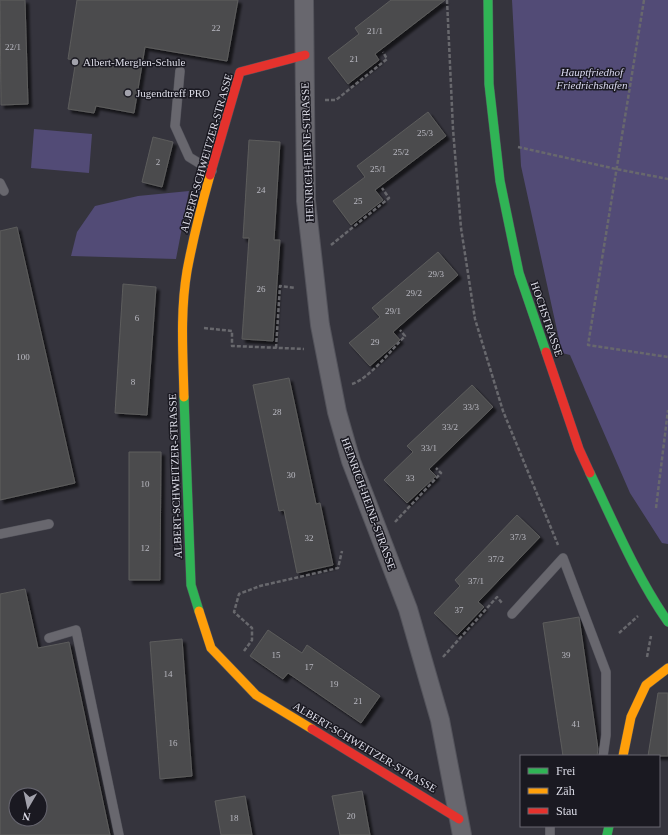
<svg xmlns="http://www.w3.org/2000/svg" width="668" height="835" viewBox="0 0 668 835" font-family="Georgia,serif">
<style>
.green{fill:#524b76}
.building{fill:#4c4c4d;stroke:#5c5c5c;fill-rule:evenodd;filter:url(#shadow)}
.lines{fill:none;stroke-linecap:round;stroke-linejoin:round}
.lane-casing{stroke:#53535b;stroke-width:10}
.street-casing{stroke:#53535b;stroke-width:20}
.fast-casing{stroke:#53535b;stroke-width:10}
.slow-casing{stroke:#53535b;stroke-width:10}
.jam-casing{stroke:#53535b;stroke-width:10}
.path{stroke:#68686d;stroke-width:2.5;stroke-dasharray:4 2;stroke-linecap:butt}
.lane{stroke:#68676e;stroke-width:9}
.street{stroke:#68676e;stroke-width:18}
.fast{stroke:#30b455;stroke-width:9}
.slow{stroke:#ff9f0a;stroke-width:9}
.jam{stroke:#e5322d;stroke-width:9}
.poi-dot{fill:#a2a2ac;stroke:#1a1921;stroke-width:1.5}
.labels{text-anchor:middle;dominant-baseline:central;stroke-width:3;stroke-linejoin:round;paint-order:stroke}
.number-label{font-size:9px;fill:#b9b9c1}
.poi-label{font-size:11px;fill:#dddde8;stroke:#1a1921;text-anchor:start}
.park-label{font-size:11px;font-style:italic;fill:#dbdaf0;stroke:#1a1921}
.street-label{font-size:11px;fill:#dddde8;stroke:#1a1921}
</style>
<defs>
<filter id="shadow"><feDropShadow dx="3.5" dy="3.5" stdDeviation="1" flood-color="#0009"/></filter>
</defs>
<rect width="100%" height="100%" fill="#35343d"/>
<path class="green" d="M 512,0 L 668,0 L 668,544 L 662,543 L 630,493 L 570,355 L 562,353 L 521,166 Z
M 34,129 L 92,134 L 89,173 L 31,168 Z
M 189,191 L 176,259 L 71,256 L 77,232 L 95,206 L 138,196 Z"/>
<path class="building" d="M 0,0 L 25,0 L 28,104 L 1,105 Z
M 77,0 L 238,0 L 227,61 L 145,47 L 134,113 L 96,106 L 94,113 L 68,109 L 76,60 L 68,59 Z
M 391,0 L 445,0 L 375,54 L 379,60 L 348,84 L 328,58 L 359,34 L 355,28 Z
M 428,112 L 446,136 L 375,190 L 383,200 L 351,225 L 333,201 L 365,177 L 357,166 Z
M 153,137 L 173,142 L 162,187 L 142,182 Z
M 249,140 L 280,142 L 274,240 L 280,240 L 273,341 L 242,339 L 249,238 L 243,238 Z
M 17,227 L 75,483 L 0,500 L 0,231 Z
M 438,252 L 458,275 L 393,332 L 400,340 L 370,366 L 349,343 L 380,317 L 372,308 Z
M 123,284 L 156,287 L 147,415 L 115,413 Z
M 289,378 L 316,504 L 320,503 L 333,565 L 297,573 L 284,510 L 279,511 L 253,385 Z
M 472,385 L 493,407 L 429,469 L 436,476 L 407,503 L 384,480 L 413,452 L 407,446 Z
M 129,452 L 161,452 L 160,580 L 129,580 Z
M 517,515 L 540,537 L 478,602 L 484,607 L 457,635 L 434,613 L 460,586 L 455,580 Z
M 25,589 L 38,648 L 69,642 L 110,835 L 0,835 L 0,594 ZM 16,795 L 40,795 L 40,819 L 16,819 Z
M 579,617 L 598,749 L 597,756 L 563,756 L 543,623 Z
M 268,630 L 302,653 L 307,645 L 380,696 L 361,723 L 288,673 L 283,679 L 250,656 Z
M 182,639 L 192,776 L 160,779 L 150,642 Z
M 658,693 L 668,693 L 668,756 L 648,756 Z
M 362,791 L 370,835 L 340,835 L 332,796 Z
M 245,796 L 252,835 L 221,835 L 215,801 Z"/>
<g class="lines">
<g class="lane-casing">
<path id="lane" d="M 180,71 L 175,126 L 189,157 L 212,171
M 0,183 L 4,191
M 0,534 L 49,524
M 512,614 L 563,558 L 606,672 L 606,735 L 603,756
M 49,638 L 76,630 L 119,835
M 550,835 L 550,826"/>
</g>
<g class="street-casing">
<path id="street" d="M 304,0 L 306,201 L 320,325 L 337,412 L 351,461 L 408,609 L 440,720 L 462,835"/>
</g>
<g class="fast-casing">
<path id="fast" d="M 488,0 L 489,84 L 500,181 L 519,273 L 546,352
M 184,397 L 191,585 L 199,611
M 590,473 C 614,523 636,576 668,622
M 607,835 L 609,826"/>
</g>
<g class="slow-casing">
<path id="slow" d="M 184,397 C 183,355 180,312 187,271 C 193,239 201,207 210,175
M 199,611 L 211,648 L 256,695 L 312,729
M 623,756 L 631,717 L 646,685 L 668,668"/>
</g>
<g class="jam-casing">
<path id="jam" d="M 210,175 L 240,72 L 305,55
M 546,352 L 579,449 L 590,473
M 312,729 L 459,819"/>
</g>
<path class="path" d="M 447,0 L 453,129 L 461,228 L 475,319 L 503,411 L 558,545
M 644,0 L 588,345 L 668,357
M 325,100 L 336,100 L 387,59 L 383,52
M 518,147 L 616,169 L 668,179
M 331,245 L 389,198 L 382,188
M 204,328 L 232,331 L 232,346 L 304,349
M 276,348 L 280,286 L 295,288
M 352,384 C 369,379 392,349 405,336 L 400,330
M 656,508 L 668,410
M 395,522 L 441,473 L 436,468
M 619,633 L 638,616
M 244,651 L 252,640 L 252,628 L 234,612 L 239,594 L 260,586 L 338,568 L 342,551
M 443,657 L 497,597 L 502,603
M 647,657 L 651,636"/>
<use href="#lane" class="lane"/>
<use href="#street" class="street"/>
<use href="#fast" class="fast"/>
<use href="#slow" class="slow"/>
<use href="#jam" class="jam"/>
</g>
<g class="poi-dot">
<circle cx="75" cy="62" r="4"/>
<circle cx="128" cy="93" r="4"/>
</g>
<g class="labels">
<g class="number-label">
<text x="216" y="28">22</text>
<text x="375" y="31">21/1</text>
<text x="13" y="47">22/1</text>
<text x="354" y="59">21</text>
<text x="425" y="133">25/3</text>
<text x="401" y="152">25/2</text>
<text x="158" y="162">2</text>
<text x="378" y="169">25/1</text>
<text x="261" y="190">24</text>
<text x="358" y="201">25</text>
<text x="436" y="274">29/3</text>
<text x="261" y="289">26</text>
<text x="414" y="293">29/2</text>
<text x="393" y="311">29/1</text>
<text x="137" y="318">6</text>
<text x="375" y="342">29</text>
<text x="23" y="357">100</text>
<text x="133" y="382">8</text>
<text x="471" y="407">33/3</text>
<text x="277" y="412">28</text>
<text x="450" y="427">33/2</text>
<text x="429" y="448">33/1</text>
<text x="291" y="475">30</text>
<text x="410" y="478">33</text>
<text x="145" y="484">10</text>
<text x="518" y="537">37/3</text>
<text x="309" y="538">32</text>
<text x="145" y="548">12</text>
<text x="496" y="559">37/2</text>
<text x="476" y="581">37/1</text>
<text x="459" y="610">37</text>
<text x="276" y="655">15</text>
<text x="566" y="655">39</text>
<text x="309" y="667">17</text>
<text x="168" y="674">14</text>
<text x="334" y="684">19</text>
<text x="358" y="701">21</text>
<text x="576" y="724">41</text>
<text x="173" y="743">16</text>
<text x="351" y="816">20</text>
<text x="234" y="818">18</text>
</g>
<g class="poi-label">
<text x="83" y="62">Albert-Merglen-Schule</text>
<text x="136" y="93">Jugendtreff PRO</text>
</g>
<g class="park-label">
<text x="592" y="72">Hauptfriedhof<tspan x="592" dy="13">Friedrichshafen</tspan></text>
</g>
<g class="street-label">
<text transform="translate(307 152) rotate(-92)">HEINRICH-HEINE-STRASSE</text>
<text transform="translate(206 153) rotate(-74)">ALBERT-SCHWEITZER-STRASSE</text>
<text transform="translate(547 319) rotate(71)">HOCHSTRASSE</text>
<text transform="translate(175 476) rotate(-92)">ALBERT-SCHWEITZER-STRASSE</text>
<text transform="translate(369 504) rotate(70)">HEINRICH-HEINE-STRASSE</text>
<text transform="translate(365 747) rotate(31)">ALBERT-SCHWEITZER-STRASSE</text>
</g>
</g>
<rect x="520" y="755" width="140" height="72" fill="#1a1921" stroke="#686771"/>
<rect x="528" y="768" width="20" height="6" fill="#30b455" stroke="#686771"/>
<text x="556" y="775" font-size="12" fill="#dddde8">Frei</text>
<rect x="528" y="788" width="20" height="6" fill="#ff9f0a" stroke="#686771"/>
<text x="556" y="795" font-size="12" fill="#dddde8">Zäh</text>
<rect x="528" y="808" width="20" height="6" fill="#e5322d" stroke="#686771"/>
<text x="556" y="815" font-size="12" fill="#dddde8">Stau</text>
<g transform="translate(28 807) rotate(189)"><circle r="19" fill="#1a1921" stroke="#686771"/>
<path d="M0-3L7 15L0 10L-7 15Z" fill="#a2a2ac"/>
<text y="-6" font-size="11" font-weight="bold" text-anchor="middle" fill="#dddde8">N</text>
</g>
</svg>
